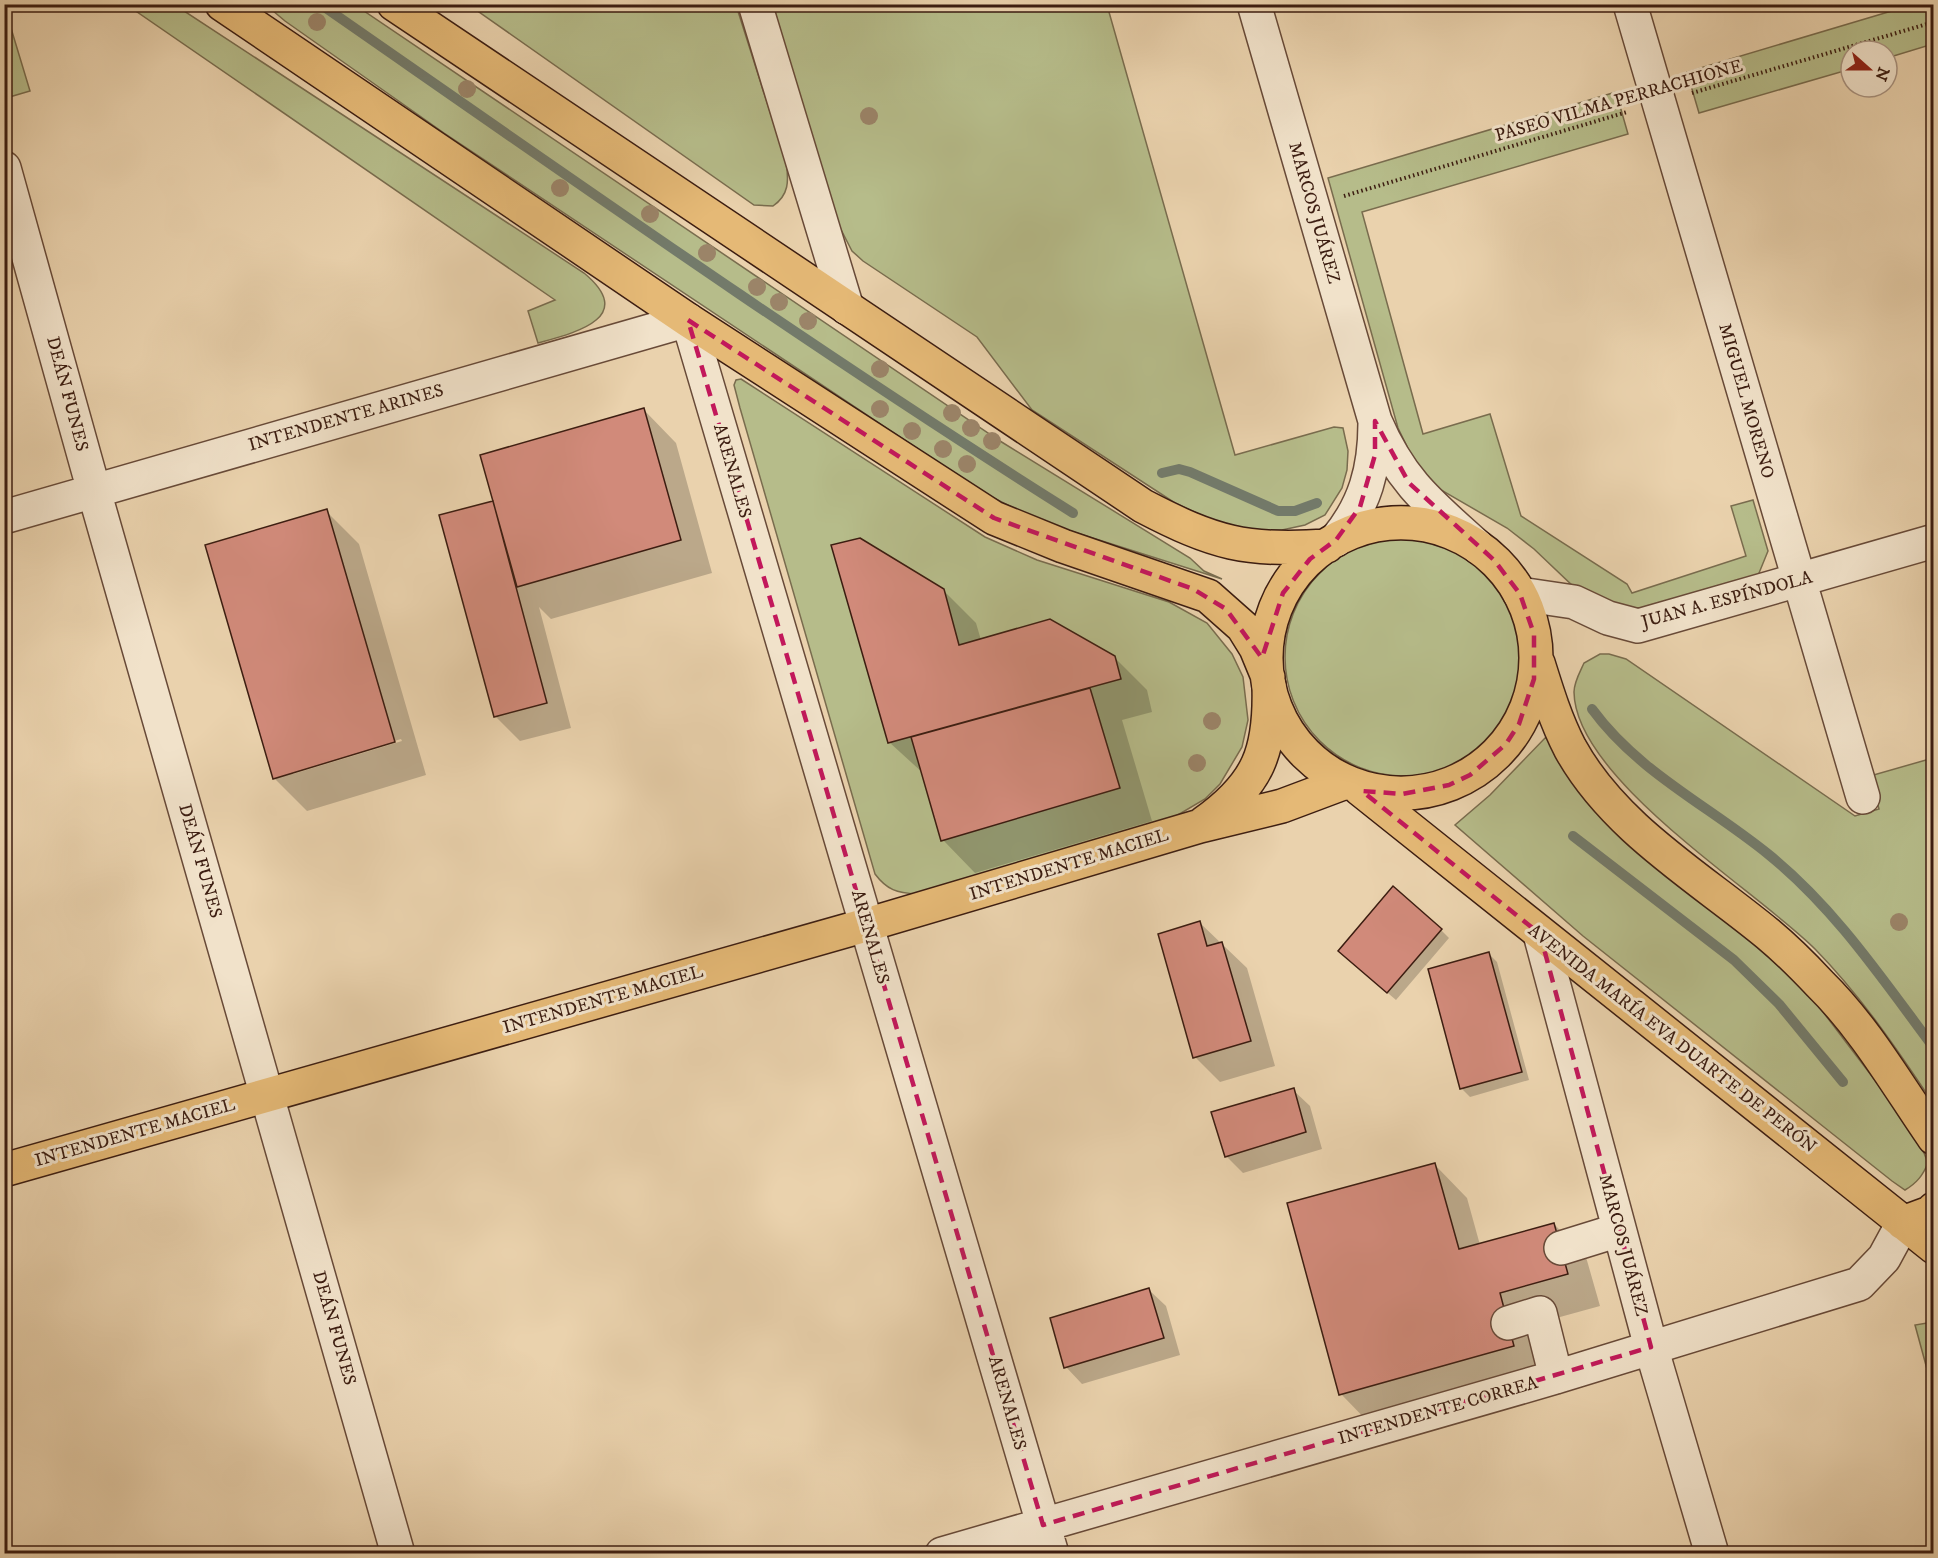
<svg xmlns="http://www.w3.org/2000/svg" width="1938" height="1558" viewBox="0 0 1938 1558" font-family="'IM FELL DW Pica',serif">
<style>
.green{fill:#b6bc8a;stroke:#796c4e;stroke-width:1.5}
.shadow{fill:#0003;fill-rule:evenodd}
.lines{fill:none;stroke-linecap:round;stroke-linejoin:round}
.stream{stroke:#737a6a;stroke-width:10}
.building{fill:#d18a7a;stroke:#3c1d11;stroke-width:1.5}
.minor-casing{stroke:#684a38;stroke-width:36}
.major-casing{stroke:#3c1d11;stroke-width:36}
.highway-casing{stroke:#3c1d11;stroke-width:36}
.path{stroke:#3c1d11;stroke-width:4;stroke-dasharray:1.5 3;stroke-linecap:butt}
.minor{stroke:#f1e2ca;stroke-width:33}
.major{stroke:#e5b976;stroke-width:33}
.highway{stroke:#e5b976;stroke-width:33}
.tree{fill:#9b8468}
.marked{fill:none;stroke:#c2185b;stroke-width:4.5;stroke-dasharray:12 8;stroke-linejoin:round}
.labels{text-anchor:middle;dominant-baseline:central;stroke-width:6;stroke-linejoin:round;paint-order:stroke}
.street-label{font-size:18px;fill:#3c1d11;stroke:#f1e2ca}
</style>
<rect width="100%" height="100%" fill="#ead2ad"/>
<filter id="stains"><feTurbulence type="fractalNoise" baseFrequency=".00333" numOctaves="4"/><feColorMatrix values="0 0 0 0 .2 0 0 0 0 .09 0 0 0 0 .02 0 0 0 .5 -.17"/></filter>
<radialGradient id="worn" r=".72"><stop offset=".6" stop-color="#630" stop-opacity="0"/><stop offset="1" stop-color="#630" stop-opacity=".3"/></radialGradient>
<path class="green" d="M 1915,4 L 1933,5 L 1933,44 L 1887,58 L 1887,51 L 1851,51 L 1851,69 L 1699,113 L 1687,72 Z
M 4,5 L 30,91 L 6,98 L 4,92 Z
M 127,5 L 175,5 L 584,273 C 638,318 574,333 538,343 L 528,311 L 555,300 Z
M 266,5 L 355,5 L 1000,441 L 1190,558 L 1204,571 L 1222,579 L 1039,521 L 984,493 L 444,133 L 285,21 Z
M 469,5 L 736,5 L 786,162 C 789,181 789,195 773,206 L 754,205 Z
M 773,5 L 1107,5 L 1235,455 L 1334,427 L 1343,428 L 1348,451 L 1347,470 L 1342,488 L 1325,515 L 1305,525 L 1282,530 L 1255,531 L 1227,527 L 1175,503 L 1032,410 L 977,337 L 863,261 L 852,251 L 835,218 Z
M 1616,92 L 1628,134 L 1362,212 L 1423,434 L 1490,414 L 1521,516 L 1627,584 L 1632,593 L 1746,556 L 1731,506 L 1753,500 L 1768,551 L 1757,578 L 1671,605 L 1639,608 L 1626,608 L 1574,587 L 1534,549 L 1507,528 L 1441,490 L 1426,477 L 1416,465 L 1398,428 L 1328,178 Z
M 741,379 L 985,537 L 1037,560 L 1169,602 L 1207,623 L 1232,654 L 1243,677 L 1248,720 L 1242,747 L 1220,784 L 1205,799 L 1171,819 L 917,894 C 897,893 887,890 875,874 L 740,408 L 734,385 L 736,380 Z
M1285 657a119 119 0 1 1 238 0a119 119 0 1 1-238 0Z
M 1600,654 L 1609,654 L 1626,659 L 1855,816 L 1879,809 L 1870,776 L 1933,758 L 1933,1103 C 1897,1049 1861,996 1815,949 C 1756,890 1575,779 1574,692 C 1574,682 1580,672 1584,663 Z
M 1546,737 L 1817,1004 L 1890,1100 L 1924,1153 L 1928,1163 C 1923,1175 1917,1183 1905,1190 L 1892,1181 L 1583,936 L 1455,825 L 1490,795 Z
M 1933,1322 L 1934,1322 L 1933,1391 L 1915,1325 Z"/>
<path class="shadow" d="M 644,410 L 676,443 L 712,573 L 551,619 L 539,607 L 571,728 L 520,741 L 495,716 L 494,502 Z
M 326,511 L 359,544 L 426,775 L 307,811 L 274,778 ZM 401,739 L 402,741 L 293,774 L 293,771 Z
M 943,590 L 976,623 L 981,640 L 1114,657 L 1147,690 L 1152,712 L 1122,720 L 1152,821 L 975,873 L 943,840 L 924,774 L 889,742 Z
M 1200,923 L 1247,968 L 1275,1066 L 1220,1082 L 1195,1057 Z
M 1441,930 L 1449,938 L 1396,1000 L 1348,959 Z
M 1489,954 L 1497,962 L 1529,1080 L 1470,1097 L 1462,1089 L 1430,970 Z
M 1293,1090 L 1310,1106 L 1322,1149 L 1243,1173 L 1226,1156 Z
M 1435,1165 L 1467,1198 L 1480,1245 L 1554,1224 L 1586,1257 L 1600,1306 L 1531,1325 L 1546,1378 L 1373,1427 L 1341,1394 Z
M 1149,1290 L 1166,1306 L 1180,1355 L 1082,1384 L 1066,1367 Z"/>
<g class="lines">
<path class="stream" d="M 320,4 C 569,177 817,352 1073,513
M 1162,473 L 1179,469 L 1190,472 L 1278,511 L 1295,511 L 1317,503
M 1592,709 C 1638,772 1709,806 1768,854 C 1835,908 1883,980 1934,1048
M 1573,836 L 1734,960 L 1779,1004 L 1843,1082"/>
</g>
<path class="building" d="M 644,408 L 681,540 L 517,587 L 480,455 Z
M 493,501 L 547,703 L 494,717 L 439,515 Z
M 327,509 L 395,742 L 273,779 L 205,545 Z
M 860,538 L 944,589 L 959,645 L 1050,619 L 1115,656 L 1121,679 L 888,743 L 831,545 Z
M 1090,688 L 1120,788 L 941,841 L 911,737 Z
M 1393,886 L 1442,929 L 1387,993 L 1338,951 Z
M 1200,921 L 1207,946 L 1222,942 L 1251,1041 L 1193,1058 L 1158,934 Z
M 1489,952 L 1522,1072 L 1460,1089 L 1428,969 Z
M 1294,1088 L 1306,1132 L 1225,1157 L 1211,1112 Z
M 1435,1163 L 1459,1249 L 1554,1223 L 1568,1274 L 1500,1293 L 1514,1346 L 1339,1395 L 1287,1203 Z
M 1149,1288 L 1164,1338 L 1064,1368 L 1050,1318 Z"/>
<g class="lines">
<g class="minor-casing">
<path id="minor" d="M 755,4 L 847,308
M 1254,4 L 1375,421 C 1401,482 1430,504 1478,547
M 1630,4 L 1863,797
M 4,168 L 94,491 L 398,1554
M 4,517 L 688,320 L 1052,1554
M 1336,540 C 1365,505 1375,469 1375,423
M 1520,594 L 1574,602 L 1608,618 L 1638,626 L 1934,541
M 1540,934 L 1651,1347 L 1712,1554
M 1561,1248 L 1619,1230
M 1508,1323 L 1540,1313 L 1556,1377
M 942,1554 L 1556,1377 L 1859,1284 L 1884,1258 L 1903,1223"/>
</g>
<g class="major-casing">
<path id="major" d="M 1204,823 C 1259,784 1271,751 1269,685
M 4,1170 L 866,925 L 1200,826 L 1282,806 L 1346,782"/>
</g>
<g class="highway-casing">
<path id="highway" d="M 222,4 L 688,320 L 994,518 L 1063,546 L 1208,596 L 1243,627 L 1256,648 L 1268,677
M 394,4 L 1143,506 C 1214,543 1246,552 1327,546
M1266 658a135 135 0 1 1 270 0a135 135 0 1 1-270 0Z
M 1538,663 C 1547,692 1556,721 1570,748 C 1614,828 1699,877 1768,934 C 1786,949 1804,967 1820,984 C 1865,1028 1898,1086 1934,1138
M 1360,789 L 1934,1247
M 1903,1223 L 1930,1213 L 1934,1209"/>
</g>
<path class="path" d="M 1692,93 L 1934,22
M 1344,196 L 1627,112"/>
<use href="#minor" class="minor"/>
<use href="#major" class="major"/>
<use href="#highway" class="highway"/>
</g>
<g class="tree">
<circle cx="317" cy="22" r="9"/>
<circle cx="467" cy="89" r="9"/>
<circle cx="869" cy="116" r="9"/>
<circle cx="560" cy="188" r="9"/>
<circle cx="650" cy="214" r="9"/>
<circle cx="707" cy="253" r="9"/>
<circle cx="757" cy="287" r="9"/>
<circle cx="779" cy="302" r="9"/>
<circle cx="808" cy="321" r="9"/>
<circle cx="880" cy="369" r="9"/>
<circle cx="880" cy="409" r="9"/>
<circle cx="952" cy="413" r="9"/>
<circle cx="971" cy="428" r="9"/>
<circle cx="912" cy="431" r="9"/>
<circle cx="992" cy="441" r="9"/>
<circle cx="943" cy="449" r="9"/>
<circle cx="967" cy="464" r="9"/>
<circle cx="1212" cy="721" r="9"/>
<circle cx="1197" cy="763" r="9"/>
<circle cx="1899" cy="922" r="9"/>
</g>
<path class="marked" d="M 688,320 L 994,518 L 1193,589 L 1226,609 L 1262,658 L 1283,593 L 1310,559 L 1336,540 L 1360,507 L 1375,455 L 1375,421 L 1409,483 L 1494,560 L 1520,594 L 1534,634 L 1534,679 L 1519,724 L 1506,744 L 1470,775 L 1449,785 L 1402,794 L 1362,791 L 1540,934 L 1651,1347 L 1043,1525 Z"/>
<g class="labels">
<g class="street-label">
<text transform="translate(1619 101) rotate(-16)">PASEO VILMA PERRACHIONE</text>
<text transform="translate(1314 213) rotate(74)">MARCOS JUÁREZ</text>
<text transform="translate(67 394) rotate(75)">DEÁN FUNES</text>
<text transform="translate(1746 401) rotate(74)">MIGUEL MORENO</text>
<text transform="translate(346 418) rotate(-16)">INTENDENTE ARINES</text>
<text transform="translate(732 471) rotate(74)">ARENALES</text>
<text transform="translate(1727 600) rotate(-15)">JUAN A. ESPÍNDOLA</text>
<text transform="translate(200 861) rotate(74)">DEÁN FUNES</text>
<text transform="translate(1069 865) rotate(-17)">INTENDENTE MACIEL</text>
<text transform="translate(870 937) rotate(74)">ARENALES</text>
<text transform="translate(603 1000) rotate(-16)">INTENDENTE MACIEL</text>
<text transform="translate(1672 1039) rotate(38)">AVENIDA MARÍA EVA DUARTE DE PERÓN</text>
<text transform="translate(135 1133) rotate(-16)">INTENDENTE MACIEL</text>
<text transform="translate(1623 1245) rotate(75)">MARCOS JUÁREZ</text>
<text transform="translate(334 1328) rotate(74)">DEÁN FUNES</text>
<text transform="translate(1007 1403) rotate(74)">ARENALES</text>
<text transform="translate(1438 1411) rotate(-16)">INTENDENTE CORREA</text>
</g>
</g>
<rect width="1938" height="1558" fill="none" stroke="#ead2ad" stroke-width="24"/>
<rect x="6" y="6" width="1926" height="1546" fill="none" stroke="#3c1d11" stroke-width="3"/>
<rect x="12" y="12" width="1914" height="1534" fill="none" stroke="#3c1d11" stroke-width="1.5"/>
<g transform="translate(1869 69) rotate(111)"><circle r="28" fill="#f1e2ca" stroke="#a99380" stroke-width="1.5"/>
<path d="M0-4.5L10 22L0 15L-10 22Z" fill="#8f2418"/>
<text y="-9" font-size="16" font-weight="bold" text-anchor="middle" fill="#3c1d11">N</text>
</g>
<rect width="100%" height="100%" filter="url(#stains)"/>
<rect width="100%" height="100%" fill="url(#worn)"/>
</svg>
